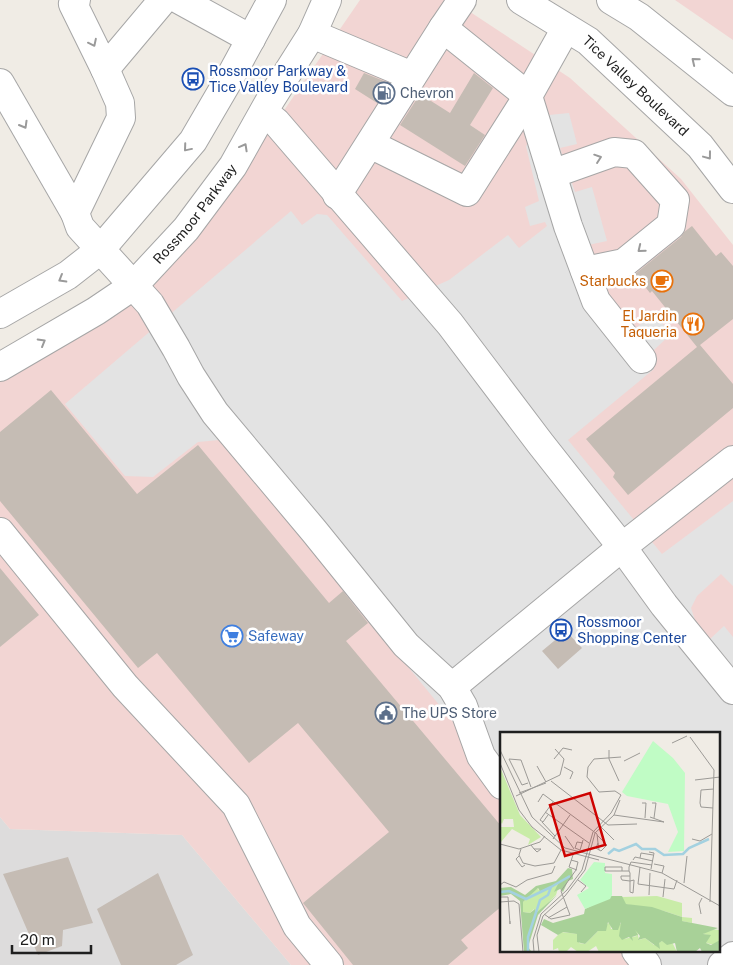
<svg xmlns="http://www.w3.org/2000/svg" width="733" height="965" viewBox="0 0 733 965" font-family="'Public Sans',sans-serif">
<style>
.residential{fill:#dddcdc}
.commercial{fill:#f2d5d3;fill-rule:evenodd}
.parking{fill:#e3e3e3}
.building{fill:#c5bcb4}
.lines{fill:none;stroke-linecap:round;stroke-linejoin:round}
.minor-casing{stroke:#a6a6a6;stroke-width:30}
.minor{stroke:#fff;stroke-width:28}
.oneway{stroke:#9a9a9a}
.labels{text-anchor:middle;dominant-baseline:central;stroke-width:5;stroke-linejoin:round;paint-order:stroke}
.transit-label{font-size:14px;fill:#164399;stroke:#fff;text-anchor:start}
.street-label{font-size:14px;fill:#1f1f1f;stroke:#fff}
.service-label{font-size:14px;fill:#4e5e75;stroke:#fff;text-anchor:start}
.food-label{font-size:14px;fill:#c56008;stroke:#fff;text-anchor:end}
.shop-label{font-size:14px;fill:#366cbe;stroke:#fff;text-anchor:start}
.inset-river{fill:none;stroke:#a3d1e0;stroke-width:2.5}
.inset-road{fill:none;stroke:#9c9a96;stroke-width:1}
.view{fill:#ce0200;fill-opacity:0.15;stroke:#ce0200;stroke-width:2.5}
.inset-edge{fill:none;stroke:#1f1f1f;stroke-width:2.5}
</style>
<rect width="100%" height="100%" fill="#f0ece5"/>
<path class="residential" d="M 0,817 L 10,829 L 182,835 L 291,965 L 0,965 Z"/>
<path class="commercial" d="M 360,0 L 452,0 L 570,78 L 681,179 L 733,245 L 733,965 L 291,965 L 182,835 L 10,829 L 0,817 L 0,363 L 133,296 L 276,122 ZM 502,734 L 719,734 L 719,951 L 502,951 Z
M 675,0 L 733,0 L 733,40 Z"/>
<path class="parking" d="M 569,113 L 577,144 L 560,148 L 575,192 L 592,187 L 607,241 L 588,245 L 600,284 L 636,328 L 654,313 L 671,334 L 654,350 L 654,369 L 568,440 L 662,554 L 733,501 L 733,586 L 721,574 L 697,596 L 691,608 L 696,623 L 710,639 L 724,626 L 733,637 L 733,956 L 722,965 L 647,965 L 636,951 L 719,951 L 719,734 L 502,734 L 502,785 L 481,756 L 256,481 L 219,440 L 198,442 L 153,477 L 125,476 L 65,404 L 291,211 L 302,225 L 317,214 L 327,215 L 402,301 L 449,280 L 508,235 L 519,248 L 547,226 L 545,222 L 530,226 L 525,207 L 539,201 L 526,146 L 549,115 Z"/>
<path class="building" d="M 364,73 L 389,83 L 377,103 L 355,89 Z
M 474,73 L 493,88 L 470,125 L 485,135 L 465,166 L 400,125 L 420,94 L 450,113 Z
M 692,226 L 716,256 L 721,252 L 733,266 L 733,319 L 700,345 L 733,384 L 733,408 L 628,495 L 613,477 L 615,473 L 586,439 L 697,347 L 652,291 L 650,293 L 635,274 L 681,237 L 684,232 Z
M 51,390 L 137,494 L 198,445 L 329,603 L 343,591 L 368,623 L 346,641 L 502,827 L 502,906 L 461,940 L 468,948 L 448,965 L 353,965 L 303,903 L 389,832 L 298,723 L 249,763 L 157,653 L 138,668 L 0,501 L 0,432 Z
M 0,568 L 39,615 L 0,647 Z
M 566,631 L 582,648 L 558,669 L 542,651 Z
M 68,857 L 93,923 L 63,930 L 62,946 L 38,955 L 3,874 Z
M 158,873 L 193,955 L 176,965 L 121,965 L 97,909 Z"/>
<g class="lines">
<g class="minor-casing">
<g id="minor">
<path d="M 76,0 L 73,4 L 105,69 L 163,0"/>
<path d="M 180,0 L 251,39"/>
<path id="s1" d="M 521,0 L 588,41 L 700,146 L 733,189"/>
<path d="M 611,0 L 639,17 L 733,92"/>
<path d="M 443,28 L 462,0"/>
<path d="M 566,28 L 528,96 L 568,226 L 596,301 L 642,359"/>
<path d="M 312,34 L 412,76"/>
<path d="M 105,69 L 120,103 L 121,118 L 75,213 L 80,227 L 150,304 L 176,348 L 191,376 L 215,413 L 314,531 L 406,645 L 452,687 L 463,706 L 481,756 L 502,785"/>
<path d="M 0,83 L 75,213"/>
<path d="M 264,112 L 276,122 L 450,324 L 540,443 L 622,547 L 664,605 L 733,690"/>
<path d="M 552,174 L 614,152 L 634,154 L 675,200 L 671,225 L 624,263 L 585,271"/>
<path d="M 337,195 L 443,28 L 528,96 L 467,192 L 370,144"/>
<path d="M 0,314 L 68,275 L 100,250 L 193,141 L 228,81 L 272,0"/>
<path id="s2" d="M 0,367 L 96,311 L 133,286 L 186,229 L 233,166 L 269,102 L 312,34 L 327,0"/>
<path d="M 0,532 L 125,686 L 236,805 L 297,926 L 329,965"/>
<path d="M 452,687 L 622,547 L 733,460"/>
<path d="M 636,951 L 647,965"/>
<path d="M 722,965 L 733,956"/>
</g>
</g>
<use href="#minor" class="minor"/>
</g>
<defs><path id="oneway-chevron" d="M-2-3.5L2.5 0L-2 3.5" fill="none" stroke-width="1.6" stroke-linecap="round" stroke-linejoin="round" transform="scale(1.25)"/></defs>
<g class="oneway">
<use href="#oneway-chevron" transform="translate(93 43) rotate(64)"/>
<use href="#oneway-chevron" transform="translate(695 61) rotate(-141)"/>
<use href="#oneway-chevron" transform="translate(24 125) rotate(60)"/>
<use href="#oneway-chevron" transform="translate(244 147) rotate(-61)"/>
<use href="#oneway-chevron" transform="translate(187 148) rotate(130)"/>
<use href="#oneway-chevron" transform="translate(708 156) rotate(53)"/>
<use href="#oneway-chevron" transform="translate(598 158) rotate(-19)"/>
<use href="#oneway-chevron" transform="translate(641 249) rotate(141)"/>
<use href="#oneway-chevron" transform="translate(62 279) rotate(150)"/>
<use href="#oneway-chevron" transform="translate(42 342) rotate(-30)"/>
</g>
<defs>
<g id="bus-ring" transform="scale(1.125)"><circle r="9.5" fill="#fff" stroke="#1a4fb4" stroke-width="1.5"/><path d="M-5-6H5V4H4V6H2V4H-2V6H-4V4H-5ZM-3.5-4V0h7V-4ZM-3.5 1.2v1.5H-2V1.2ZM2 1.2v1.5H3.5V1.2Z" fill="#1a4fb4"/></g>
<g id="fuel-ring" transform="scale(1.125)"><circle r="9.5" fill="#fff" stroke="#5c6f8a" stroke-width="1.5"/><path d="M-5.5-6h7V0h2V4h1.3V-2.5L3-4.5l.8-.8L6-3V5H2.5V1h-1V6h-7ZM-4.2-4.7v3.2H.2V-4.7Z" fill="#5c6f8a"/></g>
<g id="cafe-ring" transform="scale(1.125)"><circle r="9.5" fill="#fff" stroke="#e8710a" stroke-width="1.5"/><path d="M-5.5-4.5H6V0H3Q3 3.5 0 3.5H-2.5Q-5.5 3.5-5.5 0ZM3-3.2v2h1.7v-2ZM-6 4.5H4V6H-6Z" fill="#e8710a"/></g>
<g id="restaurant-ring" transform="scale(1.125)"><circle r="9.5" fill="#fff" stroke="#e8710a" stroke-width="1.5"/><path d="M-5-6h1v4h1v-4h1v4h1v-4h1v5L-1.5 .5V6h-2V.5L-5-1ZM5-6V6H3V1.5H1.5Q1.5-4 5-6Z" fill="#e8710a"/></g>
<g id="supermarket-ring" transform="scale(1.125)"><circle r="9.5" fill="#fff" stroke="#3f7fe0" stroke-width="1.5"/><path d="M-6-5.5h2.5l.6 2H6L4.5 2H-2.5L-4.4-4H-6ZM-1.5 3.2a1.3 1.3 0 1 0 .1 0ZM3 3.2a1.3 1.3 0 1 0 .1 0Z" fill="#3f7fe0"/></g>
<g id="civic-ring" transform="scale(1.125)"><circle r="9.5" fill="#fff" stroke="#5c6f8a" stroke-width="1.5"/><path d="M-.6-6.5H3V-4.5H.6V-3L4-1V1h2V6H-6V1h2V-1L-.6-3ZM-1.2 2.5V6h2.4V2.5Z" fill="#5c6f8a"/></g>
</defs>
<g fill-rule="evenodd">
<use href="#bus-ring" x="193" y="79"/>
<use href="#fuel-ring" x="384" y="93"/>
<use href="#cafe-ring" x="662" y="281"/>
<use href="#restaurant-ring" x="693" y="324"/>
<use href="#bus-ring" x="561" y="630"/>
<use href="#supermarket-ring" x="232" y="636"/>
<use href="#civic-ring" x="386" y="713"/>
</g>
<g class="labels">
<g class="transit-label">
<text x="209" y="71">Rossmoor Parkway &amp;<tspan x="209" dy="16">Tice Valley Boulevard</tspan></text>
<text x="577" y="622">Rossmoor<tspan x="577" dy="16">Shopping Center</tspan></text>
</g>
<g class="street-label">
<text stroke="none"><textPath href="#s1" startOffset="144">Tice Valley Boulevard</textPath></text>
<text stroke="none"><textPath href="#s2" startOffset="251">Rossmoor Parkway</textPath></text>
</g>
<g class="service-label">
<text x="400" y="93">Chevron</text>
<text x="402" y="713">The UPS Store</text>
</g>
<g class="food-label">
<text x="646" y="281">Starbucks</text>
<text x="677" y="316">El Jardin<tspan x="677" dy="16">Taqueria</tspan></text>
</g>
<g class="shop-label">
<text x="248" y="636">Safeway</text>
</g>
</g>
<g transform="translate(500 732)">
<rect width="220" height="220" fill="#f0ece5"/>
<path d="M 0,35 L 20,83 L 41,105 L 28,113 L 30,107 L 12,97 L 1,110 L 0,95 L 14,95 L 13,87 L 4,87 L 2,92 L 0,89 ZM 56,152 L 59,153 L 56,163 L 37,181 L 34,177 L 30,181 L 23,180 L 23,170 L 37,156 L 39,158 ZM 157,164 L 182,171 L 182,185 L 192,186 L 192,191 L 182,189 L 182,185 L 164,179 L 125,172 L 122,165 ZM 110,190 L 111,197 L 118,197 L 119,192 L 123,192 L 120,200 L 124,207 L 137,204 L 133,198 L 137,198 L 139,208 L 145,206 L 154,213 L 162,209 L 172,210 L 177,220 L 99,220 L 96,214 L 87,220 L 78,220 L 71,215 L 66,220 L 59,220 L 58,216 L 53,218 L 53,208 L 61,200 L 79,202 L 79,211 L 85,212 L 98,199 L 106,199 L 104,195 ZM 210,197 L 219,198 L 220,202 L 220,208 L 214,213 L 206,211 L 208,203 L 203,202 Z" fill="#c9eca8"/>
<path d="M 68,136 L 72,137 L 73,147 L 68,149 L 63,160 L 60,157 L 54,160 L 58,152 L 40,159 L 38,156 L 23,170 L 23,180 L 30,181 L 35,177 L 36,181 L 57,163 L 38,183 L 28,215 L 31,219 L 24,220 L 20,169 L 11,162 L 0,164 L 0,156 L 11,155 L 25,163 L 36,154 L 56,149 ZM 111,164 L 122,164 L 126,172 L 152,175 L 182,185 L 182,189 L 218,196 L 203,202 L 211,203 L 206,211 L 211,213 L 220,208 L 220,220 L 202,220 L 200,216 L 195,220 L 177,220 L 175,211 L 167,213 L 162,209 L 159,211 L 160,217 L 145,206 L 138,208 L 140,204 L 135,198 L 138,203 L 132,205 L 133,209 L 129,205 L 122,208 L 119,204 L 121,190 L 118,198 L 113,198 L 108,190 L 106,199 L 98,199 L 85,212 L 77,210 L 77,202 L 63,200 L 58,203 L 41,193 L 44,187 L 53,191 L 84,182 L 85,177 Z" fill="#a8d198"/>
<path d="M 153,9 L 173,26 L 185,41 L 184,119 L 168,120 L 178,100 L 168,72 L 127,64 L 122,60 ZM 94,130 L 105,131 L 105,141 L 112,142 L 112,163 L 110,167 L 85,177 L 77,163 L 89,156 L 80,148 Z" fill="#c0fcc5"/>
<path class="inset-river" d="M 108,122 L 114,117 L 119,119 L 136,112 L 142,117 L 155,117 L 164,123 L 183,122 L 189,116 L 209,107M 0,160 L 9,159 L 26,167 L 51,155M 28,220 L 28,205 L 40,168 L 48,163 L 51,155 L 70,144"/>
<path class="inset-road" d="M 190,5 L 214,38 L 210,170M 172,11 L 187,4M 0,18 L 32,85 L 65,116 L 162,141 L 220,174M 109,18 L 109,27 L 119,49M 121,25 L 94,27 L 88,35 L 87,45 L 99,60 L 115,59 L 121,63M 54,27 L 63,16 L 72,18M 124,29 L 140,21M 0,31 L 19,78 L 32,95 L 61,118 L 99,128M 37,34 L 46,50M 64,35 L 73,40 L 70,47M 195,48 L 220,45M 51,49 L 108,93 L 137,92M 28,51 L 22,53 L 9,27 L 21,28 L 31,55M 19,61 L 46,51M 16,64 L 60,43 L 64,27 L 55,17M 38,70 L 43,62 L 97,102 L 98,111M 142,71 L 146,71 L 145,86M 152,71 L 156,71 L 154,86M 213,76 L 201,75 L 200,71 L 201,58 L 214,57M 45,80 L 89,111M 48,83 L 43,90 L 40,88 L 53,70M 114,83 L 164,90 L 150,85M 42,90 L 55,104M 101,95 L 114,108M 97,103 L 107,113 L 101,119 L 99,118 L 96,116 L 98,111 L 99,118M 65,104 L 74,117M 53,107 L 70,83M 192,107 L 200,109 L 212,102M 83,111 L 77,110 L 75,116 L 80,118 L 81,115 L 83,108M 0,112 L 19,117 L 40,110 L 45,104M 31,113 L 34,117 L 37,120 L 41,117 L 34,117M 21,117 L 19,123 L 23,131 L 35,134 L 54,131 L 61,118M 149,120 L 154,121 L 151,137M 73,123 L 69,135 L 77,138M 19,124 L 16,127 L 22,135 L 25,133M 140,126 L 141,121 L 153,123M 71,128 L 78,130 L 76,138M 133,128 L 135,125 L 153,129M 154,132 L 164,134 L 162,141M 140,135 L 138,152 L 174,157 L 177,148M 122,139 L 122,135 L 105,135 L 105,139 L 129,139M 130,144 L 121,144 L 121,146 L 122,148 L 130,149 L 134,148 L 134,149 L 133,161 L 130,160 L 130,141 L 129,139 L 129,135 L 131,130 L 152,133M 78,148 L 86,154 L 81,160M 184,151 L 187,124M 0,153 L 4,150 L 16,155 L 27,148 L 52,141 L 55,134M 149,163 L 150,141M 0,165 L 8,165 L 10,192 L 10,189M 163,165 L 165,147M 0,170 L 14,169 L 19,172 L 23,220M 44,182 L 51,187 L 70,183 L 61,159 L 76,138M 201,182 L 199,172 L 202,166M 48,186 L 67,175M 34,220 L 33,208 L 41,182 L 67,158 L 82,138 L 93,100 L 111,81 L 121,63M 39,220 L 37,203 L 43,184 L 65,164 L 85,138 L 95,101 L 114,83 L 120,68"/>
<path class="view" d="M 90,61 L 105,113 L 65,124 L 50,73 Z"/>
<rect width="220" height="220" class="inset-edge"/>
</g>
<path d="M12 945v8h79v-8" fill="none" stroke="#1f1f1f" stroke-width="2.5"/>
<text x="20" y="945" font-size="15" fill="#1f1f1f" stroke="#ffffff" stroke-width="4" paint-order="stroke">20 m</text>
</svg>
